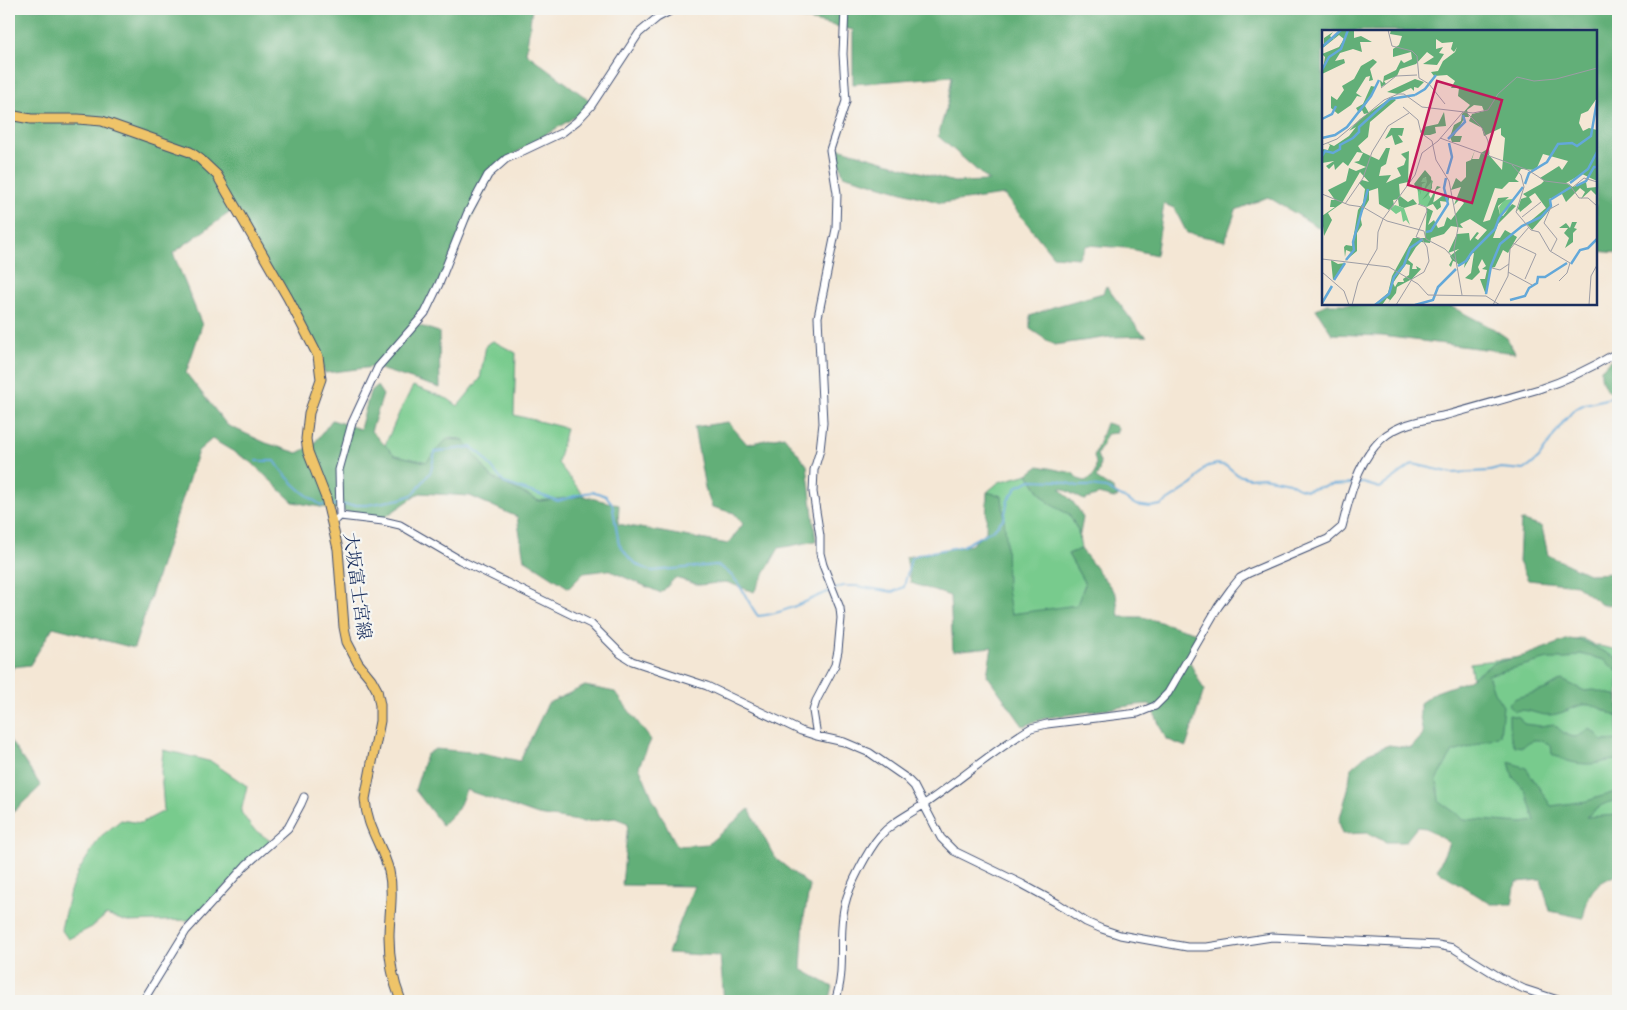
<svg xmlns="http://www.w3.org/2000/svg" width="1627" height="1010" viewBox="0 0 1627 1010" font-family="'Gentium Book Plus','Noto Serif JP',serif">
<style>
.green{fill:#78cb8d;stroke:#4a7d76}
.forest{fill:#62af78;stroke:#3e6f6b}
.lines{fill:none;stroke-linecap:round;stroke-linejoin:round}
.stream{stroke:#63a8d9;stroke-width:2}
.minor-casing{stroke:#3c4b70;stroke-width:9}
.major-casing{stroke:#3c4b70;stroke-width:11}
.minor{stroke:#fff;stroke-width:7}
.major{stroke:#efc469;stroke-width:9}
.labels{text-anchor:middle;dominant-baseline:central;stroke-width:4.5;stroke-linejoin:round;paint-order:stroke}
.street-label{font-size:18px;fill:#1b2f5e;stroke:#f6f6f2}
.inset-river{fill:none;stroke:#63a8d9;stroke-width:2.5}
.inset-road{fill:none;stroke:#9d9da5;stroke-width:1}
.view{fill:#c2185b;fill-opacity:0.15;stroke:#c2185b;stroke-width:2.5}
.inset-edge{fill:none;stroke:#1b2f5e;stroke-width:2.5}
</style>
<rect width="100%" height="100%" fill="#f6f6f2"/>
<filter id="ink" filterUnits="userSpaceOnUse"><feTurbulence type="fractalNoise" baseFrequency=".02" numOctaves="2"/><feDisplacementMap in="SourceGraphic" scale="10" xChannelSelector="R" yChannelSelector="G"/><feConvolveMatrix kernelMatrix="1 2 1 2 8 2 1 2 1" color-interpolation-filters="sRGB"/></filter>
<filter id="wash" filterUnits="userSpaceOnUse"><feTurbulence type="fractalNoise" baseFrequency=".0096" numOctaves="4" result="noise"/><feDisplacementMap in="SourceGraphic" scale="20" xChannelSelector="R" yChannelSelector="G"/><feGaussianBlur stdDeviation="1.12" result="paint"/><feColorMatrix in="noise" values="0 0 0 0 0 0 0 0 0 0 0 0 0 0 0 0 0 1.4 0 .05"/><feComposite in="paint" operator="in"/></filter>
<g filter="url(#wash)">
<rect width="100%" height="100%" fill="#f4e7d5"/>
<path class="green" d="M 493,341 L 516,353 L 514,415 L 566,428 L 558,463 L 585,497 L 539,501 L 491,477 L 462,439 L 448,438 L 427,462 L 395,455 L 385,445 L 400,411 L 413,386 L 448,399 L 458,406 L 480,379 L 486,345 Z
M 1028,474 C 1041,495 1045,504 1069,513 L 1078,531 L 1081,549 L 1068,554 L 1085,584 L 1077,605 L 1008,619 L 1002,497 L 987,492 L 999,482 Z
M 1582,638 L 1594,645 L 1618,650 L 1618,852 L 1433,828 L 1425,759 L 1476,703 L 1470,663 L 1531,656 Z
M 163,750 L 177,753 L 212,762 L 247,786 L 241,812 L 252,828 L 272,842 L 190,920 L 128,922 L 106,915 L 92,927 L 68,939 L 61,929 L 70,891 L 78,872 L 100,837 L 121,820 L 141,823 L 164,811 L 161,772 Z"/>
<path class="forest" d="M 9,9 L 532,9 L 526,53 L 593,103 L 570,120 L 498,164 L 437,287 L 417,325 L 439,332 L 440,388 L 373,367 L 325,373 L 236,208 L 173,253 L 202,325 L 186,373 L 227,425 L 266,443 L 298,453 L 313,445 L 332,420 L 360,429 L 370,392 L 377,386 L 383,395 L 371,431 L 395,455 L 426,462 L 447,439 L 464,440 L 491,477 L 539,501 L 583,496 L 619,505 L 618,524 L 728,544 L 743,524 L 734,513 L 712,507 L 705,488 L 694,427 L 728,422 L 747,444 L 784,436 L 807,465 L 816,541 L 779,548 L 754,592 L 726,582 L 700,585 L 675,578 L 661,593 L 608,570 L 584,573 L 569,588 L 524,559 L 517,517 L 470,496 L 420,493 L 385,517 L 368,520 L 348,512 L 293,502 L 251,462 L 212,439 L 198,451 L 134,648 L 53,627 L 30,665 L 13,667 L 9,681 Z
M 779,9 L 1618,9 L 1618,187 L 1612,200 L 1618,201 L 1618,253 L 1596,251 L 1596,31 L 1323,31 L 1323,230 L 1268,197 L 1236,210 L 1225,241 L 1187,233 L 1174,208 L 1164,204 L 1156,255 L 1126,248 L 1087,245 L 1078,258 L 1053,256 L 1004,195 L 941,203 L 843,175 L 835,147 L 954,182 L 989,181 L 938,136 L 948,102 L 952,76 L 853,84 L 853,30 L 786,15 Z
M 1106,286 L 1140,331 L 1147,336 L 1110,337 L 1054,345 L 1030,329 L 1030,316 L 1053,307 L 1103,293 Z
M 1327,304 L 1449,304 L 1450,306 L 1494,329 L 1507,338 L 1515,353 L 1382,336 L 1332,334 L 1316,309 Z
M 1618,354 L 1618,394 C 1605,394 1600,380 1601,369 Z
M 1106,423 L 1116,426 L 1118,429 L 1116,433 L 1107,434 L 1097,455 L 1100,462 L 1099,472 L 1096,478 L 1113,489 L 1118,497 L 1114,498 L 1098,494 L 1096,496 L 1084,500 L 1061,488 L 1061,490 L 1072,501 L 1079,510 L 1083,518 L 1079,539 L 1078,531 L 1069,514 C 1045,504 1042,495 1028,474 L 1039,466 L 1073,473 L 1078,479 L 1085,481 L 1092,477 L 1095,473 L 1096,463 L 1094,456 Z
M 987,492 L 1002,496 L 1006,538 L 1007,588 L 1011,614 L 1077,605 L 1085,584 L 1068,554 L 1081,549 L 1116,594 L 1119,617 L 1143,617 L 1197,633 L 1188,659 L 1204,690 L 1186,747 L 1166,739 L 1150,704 L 1136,705 L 1046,718 L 1023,726 L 987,675 L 992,647 L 953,651 L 950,596 L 911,583 L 906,557 L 971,545 L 986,532 Z
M 1521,520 L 1542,527 L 1548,555 L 1588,574 L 1618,573 L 1618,604 L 1602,605 L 1576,585 L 1528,580 L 1519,562 Z
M 1569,639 L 1583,641 L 1618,659 L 1618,672 L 1604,660 L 1580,654 L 1567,659 L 1548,659 L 1488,675 L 1494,692 L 1503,706 L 1500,735 L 1467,748 L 1453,752 L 1437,778 L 1439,801 L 1464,819 L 1523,823 L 1535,821 L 1525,790 L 1513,777 L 1509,762 L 1526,768 L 1551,806 L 1587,801 L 1618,791 L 1618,799 L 1602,805 L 1586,817 L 1618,815 L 1618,874 C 1592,886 1590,889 1583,918 L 1550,911 L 1541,880 L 1516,882 L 1512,904 L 1491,904 L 1437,870 L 1449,843 L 1426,828 L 1417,827 L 1405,842 L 1386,842 L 1368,833 L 1343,834 L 1339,822 L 1348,789 L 1351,768 L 1368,753 L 1389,745 L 1411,748 L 1423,735 L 1420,716 L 1420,703 L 1436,692 L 1467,681 L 1494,663 L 1523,656 Z
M 1562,680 L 1585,691 L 1594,690 L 1618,696 L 1618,717 C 1608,712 1594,703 1582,705 C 1570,708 1561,715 1548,715 C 1536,715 1529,708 1514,711 L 1508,704 L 1516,698 L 1546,689 Z
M 585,686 L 615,692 L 651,740 L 639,766 L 653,799 L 677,846 L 708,844 L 749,809 L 775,858 L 810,886 L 804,917 L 801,969 L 833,987 L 829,1001 L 724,1001 L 720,956 L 668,953 L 694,886 L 622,885 L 628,823 L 615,818 L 584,822 L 538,815 L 466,790 L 458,809 L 442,825 L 415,790 L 426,755 L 435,749 L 482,753 L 520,761 L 548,703 Z
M 1509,715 L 1519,717 L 1524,724 L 1540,726 L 1554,724 C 1567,737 1575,743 1589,728 L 1597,734 L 1602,741 L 1618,740 L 1618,760 C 1611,760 1605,762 1598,763 C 1583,766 1565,762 1552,754 L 1551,745 C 1540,739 1532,737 1523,747 L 1515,746 C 1509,736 1509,726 1509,715 Z
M 9,739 L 41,786 L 11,814 L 9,812 Z"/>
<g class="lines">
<path class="stream" d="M 256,461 L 275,461 C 287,480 302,493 321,505 L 324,505
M 1357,483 L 1363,483 L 1380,488 L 1413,464 L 1452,473 L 1490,471 L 1501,468 L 1524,470 L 1530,466 L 1539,458 L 1563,422 L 1575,409 L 1585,404 L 1618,396
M 331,505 L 367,505 L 401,499 L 414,494 L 431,471 L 435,452 L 471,447 L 481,454 L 504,483 L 558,501 L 585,493 L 595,492 L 606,496 L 612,503 L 619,544 L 630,559 L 639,566 L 652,571 L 716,565 C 738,573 745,599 758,616 C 784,614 807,600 830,591
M 835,589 L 843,586 L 856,586 L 893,592 L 904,587 L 911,558 L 920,554 L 963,546 L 994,529 L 1004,518 L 1008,500 L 1018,486 L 1031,480 L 1059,481 L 1078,486 L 1090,486 L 1106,488 L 1136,505 L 1150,507 L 1161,505 L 1193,484 L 1205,467 L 1217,464 L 1227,466 L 1238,475 L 1249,478 L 1263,477 L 1289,482 L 1299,488 L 1306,490 L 1330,485 L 1352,484"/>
</g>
</g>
<g filter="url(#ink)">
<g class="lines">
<g class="minor-casing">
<path id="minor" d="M 340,516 L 383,521 L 400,525 L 460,560 L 591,624 L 621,654 L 632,661 L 707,686 L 801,731 L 817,736 L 844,742 L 870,753 L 906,778 L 914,786 L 941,838 L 954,851 L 1022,884 L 1057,903 L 1086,922 L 1102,929 L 1120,935 L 1187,947 L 1207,947 L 1272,937 L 1438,945 L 1453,948 L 1501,978 L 1524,989 L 1561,1001
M 337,519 L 340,516 L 339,470 L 352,423 L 378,367 L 425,313 L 439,284 L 467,214 L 488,175 L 506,159 L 563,132 L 577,121 L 591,106 L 639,33 L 657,18 L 674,9
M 817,736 L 813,711 L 816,701 L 835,665 L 838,651 L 841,618 L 840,608 L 823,565 L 820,553 L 820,536 L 813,492 L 814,470 L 820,450 L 823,423 L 818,317 L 836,229 L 837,193 L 830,150 L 846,101 L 843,54 L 845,9
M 143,1001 L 186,931 L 246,865 L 288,828 L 301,804 L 304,797
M 835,1001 C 847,970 837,935 845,904 C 849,886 868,850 880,836 C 892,822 910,814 926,803 C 961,779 994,750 1031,728 L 1047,724 L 1138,713 L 1155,706 L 1168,693 L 1218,607 L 1231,589 L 1240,578 L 1249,573 L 1328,539 L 1342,527 C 1349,499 1356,468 1375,446 C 1393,423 1421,421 1447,415 C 1477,407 1508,398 1539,389 C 1567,380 1593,367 1618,352"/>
</g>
<g class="major-casing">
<path id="major" d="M 9,115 L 31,119 L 78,119 L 102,121 L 190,152 L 200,159 L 217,175 L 288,298 L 318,356 L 321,379 L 309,413 L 306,439 L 308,452 L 326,498 L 338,549 L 344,627 L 347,642 L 358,663 L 371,679 L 377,690 L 380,705 L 380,721 L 365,799 C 367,829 382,844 389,871 C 394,893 389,915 389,937 C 389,958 393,981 401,1001"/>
</g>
<use href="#minor" class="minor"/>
<use href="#major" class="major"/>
</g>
</g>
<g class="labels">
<g class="street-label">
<text transform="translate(358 586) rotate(82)">大坂富士宮線</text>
</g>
</g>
<g transform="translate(1322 30)">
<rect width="275" height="275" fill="#f4e7d5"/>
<path d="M 101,146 L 111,151 L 107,165 L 111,172 L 115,171 L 105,177 L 97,174 L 95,154 ZM 190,169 L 188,178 L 178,186 L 177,177 L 182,170 ZM 73,175 L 82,178 L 88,195 L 84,190 L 81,192 L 79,181 L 74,184 L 68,179 Z" fill="#78cb8d"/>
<path d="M 18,0 L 32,0 L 32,8 L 39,6 L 50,12 L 38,12 L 40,22 L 31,19 L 18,23 L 13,31 L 22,29 L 23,33 L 0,44 L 3,27 L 0,24 L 17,17 L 22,9 L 17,5 L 2,17 L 2,8 L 11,2 L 8,6 L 11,9 ZM 69,0 L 275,0 L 275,68 L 266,81 L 259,84 L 257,93 L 261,101 L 267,98 L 275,100 L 275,151 L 260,144 L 244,153 L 251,157 L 264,152 L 265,158 L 275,157 L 275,166 L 269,160 L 259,169 L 263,162 L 258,158 L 244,172 L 240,164 L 227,169 L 230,177 L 210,200 L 205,194 L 224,178 L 213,163 L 207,167 L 210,172 L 198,182 L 197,179 L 195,181 L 199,169 L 205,167 L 201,164 L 219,154 L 222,151 L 218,148 L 237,136 L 240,140 L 246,131 L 221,124 L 214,140 L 199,139 L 193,149 L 197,152 L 187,152 L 180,159 L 173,158 L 161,192 L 168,190 L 176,168 L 187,167 L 176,176 L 178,185 L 181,186 L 190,174 L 194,176 L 176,194 L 171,208 L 178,208 L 183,200 L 195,207 L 186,223 L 181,220 L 173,237 L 169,238 L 164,265 L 158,249 L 163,249 L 165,240 L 160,239 L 164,236 L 160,229 L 156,237 L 158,242 L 150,250 L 143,248 L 149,243 L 152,223 L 147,224 L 148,228 L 142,238 L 143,232 L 138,236 L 134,232 L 131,231 L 129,237 L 127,235 L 130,230 L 128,226 L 137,219 L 126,223 L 135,204 L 147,203 L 148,211 L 155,202 L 157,203 L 153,208 L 156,210 L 165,200 L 148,189 L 138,194 L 141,198 L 129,196 L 122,204 L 109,208 L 108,213 L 99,212 L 94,217 L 86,230 L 91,234 L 90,239 L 95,239 L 94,236 L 99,239 L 90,249 L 75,257 L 74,263 L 66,273 L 68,270 L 65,268 L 60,275 L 52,275 L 66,263 L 70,246 L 91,208 L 103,208 L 105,178 L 111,181 L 106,195 L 112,190 L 116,198 L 122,196 L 125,187 L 129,190 L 142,173 L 138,169 L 132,175 L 139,157 L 129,160 L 134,148 L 139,152 L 144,147 L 144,132 L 149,130 L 153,120 L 150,129 L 157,129 L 159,123 L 167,118 L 167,125 L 180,140 L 183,108 L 179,105 L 179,98 L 162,106 L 160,98 L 147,91 L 150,84 L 162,81 L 160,76 L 152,75 L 145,80 L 147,87 L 143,87 L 132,106 L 140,106 L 138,112 L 130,112 L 128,107 L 132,95 L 139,91 L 140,84 L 148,75 L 136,66 L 137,58 L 129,58 L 133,51 L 125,45 L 112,46 L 109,42 L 116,41 L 121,31 L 133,22 L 135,17 L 132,22 L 129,19 L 131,12 L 120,13 L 114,9 L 114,19 L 121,17 L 117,23 L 122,24 L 115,35 L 101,34 L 112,27 L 105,22 L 94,34 L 78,39 L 75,46 L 62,51 L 64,54 L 59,57 L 58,50 L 61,53 L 62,46 L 74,40 L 79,30 L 82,33 L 90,29 L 89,22 L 71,27 L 71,19 L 77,15 L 80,6 L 68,4 ZM 84,234 L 88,235 L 87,245 L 81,249 L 82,252 L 76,252 L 73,257 L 71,253 ZM 51,29 L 55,32 L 48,39 L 51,50 L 47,51 L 48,46 L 44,47 L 34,63 L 40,67 L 35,66 L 29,75 L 16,84 L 9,78 L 9,66 L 15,70 L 22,60 L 20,56 L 32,49 L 39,36 ZM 93,49 L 102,52 L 96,58 L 92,57 L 92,61 L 89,58 L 76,64 L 65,62 ZM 49,56 L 54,57 L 43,76 L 47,83 L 42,84 L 40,80 L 37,83 L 34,78 L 41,74 ZM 70,67 L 74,70 L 48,92 L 46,107 L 36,116 L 40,122 L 57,130 L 64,118 L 68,118 L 64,134 L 59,137 L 57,146 L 69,145 L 64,153 L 79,146 L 75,138 L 82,135 L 84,129 L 79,124 L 87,121 L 86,152 L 77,154 L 78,166 L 86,172 L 91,169 L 95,174 L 82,178 L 77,176 L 76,169 L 71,170 L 72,175 L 67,180 L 57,174 L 56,158 L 47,161 L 47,170 L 38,185 L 40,195 L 35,203 L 35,221 L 23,231 L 29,222 L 24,220 L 23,227 L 22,217 L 24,215 L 30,216 L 36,180 L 41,173 L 43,159 L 37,153 L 40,150 L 47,152 L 38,142 L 20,173 L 6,183 L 10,190 L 2,206 L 0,186 L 13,177 L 8,177 L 9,170 L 13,170 L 6,160 L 24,151 L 27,138 L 34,141 L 44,137 L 32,132 L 37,131 L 41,123 L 35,122 L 26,136 L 21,132 L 13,140 L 12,134 L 7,139 L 4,136 L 12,131 L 0,133 L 0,119 L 6,120 L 8,115 L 5,113 L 12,116 L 27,106 L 34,97 L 27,101 L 38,89 ZM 122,82 L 124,96 L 113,97 L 114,103 L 108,105 L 101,105 L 99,101 L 102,97 L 116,94 ZM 69,98 L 82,98 L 80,106 L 76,105 L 81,112 L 73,115 L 70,105 L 63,109 ZM 103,140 L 109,147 L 110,158 L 105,166 L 100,170 L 109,158 L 109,152 L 101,162 L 105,152 L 104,147 L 101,148 L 99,152 L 104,152 L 100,154 L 99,162 L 98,165 L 99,157 L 97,162 L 92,154 ZM 115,156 L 119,157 L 114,160 L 111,173 L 120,166 L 128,166 L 126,172 L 118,171 L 119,177 L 115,180 L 111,174 L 105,176 ZM 250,192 L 255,192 L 252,198 L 255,199 L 251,203 L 251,212 L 243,218 L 247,208 L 242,203 L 246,198 L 237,198 L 244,193 L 248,198 ZM 9,230 L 16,234 L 23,233 L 11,250 Z" fill="#62af78" fill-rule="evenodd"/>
<path class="inset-river" d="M 0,17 L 19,0M 0,40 L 7,27 L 19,19 L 26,0M 93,65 L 103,59 L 114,45M 0,89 L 10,84 L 14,76M 0,108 L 13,105 L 25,97 L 49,66 L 57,50M 126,109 L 143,92 L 141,85M 0,126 L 3,121 L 11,123 L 18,119 L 18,115 L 31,108 L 37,102 L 37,97 L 68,69 L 93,65M 125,144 L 130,127 L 127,113M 248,153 L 266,139 L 275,122M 203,154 L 207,143 L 225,132 L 236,114 L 250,113 L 255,116 L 269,106 L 275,71M 254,156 L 264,151 L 272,137 L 275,137M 104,202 L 109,201 L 126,174 L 122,158 L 124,148M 24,230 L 32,220 L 31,212 L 46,159M 249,234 L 258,220 L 266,218 L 275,209M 136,236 L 144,231 L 150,222 L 173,199 L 177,188 L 201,157M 12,250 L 23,233M 164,264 L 169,236 L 178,214 L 200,196 L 219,187 L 229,176 L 228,170 L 249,157M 188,270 L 203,266 L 207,258 L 215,253 L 216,247 L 223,247 L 245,233M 0,273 L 10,256M 53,275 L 67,264 L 72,247 L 82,235 L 88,218 L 101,209M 93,275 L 111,270 L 116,257 L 134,239"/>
<path class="inset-road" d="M 66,0 L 70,16 L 90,21 L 95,26 L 97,48 L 107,54 L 123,74M 59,58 L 74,46 L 95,45M 81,77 L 96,90 L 99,103 L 110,111 L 114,130 L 127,151 L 136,198 L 132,219 L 140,265M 145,83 L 160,98 L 166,111 L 167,124M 118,108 L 206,140 L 223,151 L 247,154 L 257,168 L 266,168 L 275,176M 0,115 L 15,109 L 62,70 L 76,64 L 82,64 L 100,77 L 151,83 L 166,80 L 176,64 L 195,47 L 212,51 L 234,49 L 275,38M 190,135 L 199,145 L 202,157 L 194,182 L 209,200 L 217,202 L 228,221 L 248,233 L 245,243 L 237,251M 251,157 L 262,148 L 275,152M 0,164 L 27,175 L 41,177 L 65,191 L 102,201 L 104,209 L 123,219 L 135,232M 23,174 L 41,148 L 50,122 L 66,96 L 87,83M 200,187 L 219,172M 191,213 L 214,224 L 203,249M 229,221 L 235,209 L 222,193 L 228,179 L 237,174M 0,229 L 67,237 L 96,254 L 106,265 L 164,266 L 178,275M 170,238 L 178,240 L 187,234M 0,242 L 22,261 L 27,275M 186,242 L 210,255M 30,275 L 36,252 L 55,219 L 56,202 L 61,189 L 93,145 L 100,123 L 116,111 L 141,82M 74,275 L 90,249 L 102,242 L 107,231 L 105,217 L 100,209 L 94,207 L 105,181 L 104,177 L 96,174M 171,275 L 186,246 L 188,219 L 207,197M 267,275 L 269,246 L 275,235"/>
<path class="view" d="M 115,51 L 180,70 L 150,173 L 86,155 Z"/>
<rect width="275" height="275" class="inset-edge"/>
</g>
<rect width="1627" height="1010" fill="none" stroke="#f6f6f2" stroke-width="30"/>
</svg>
